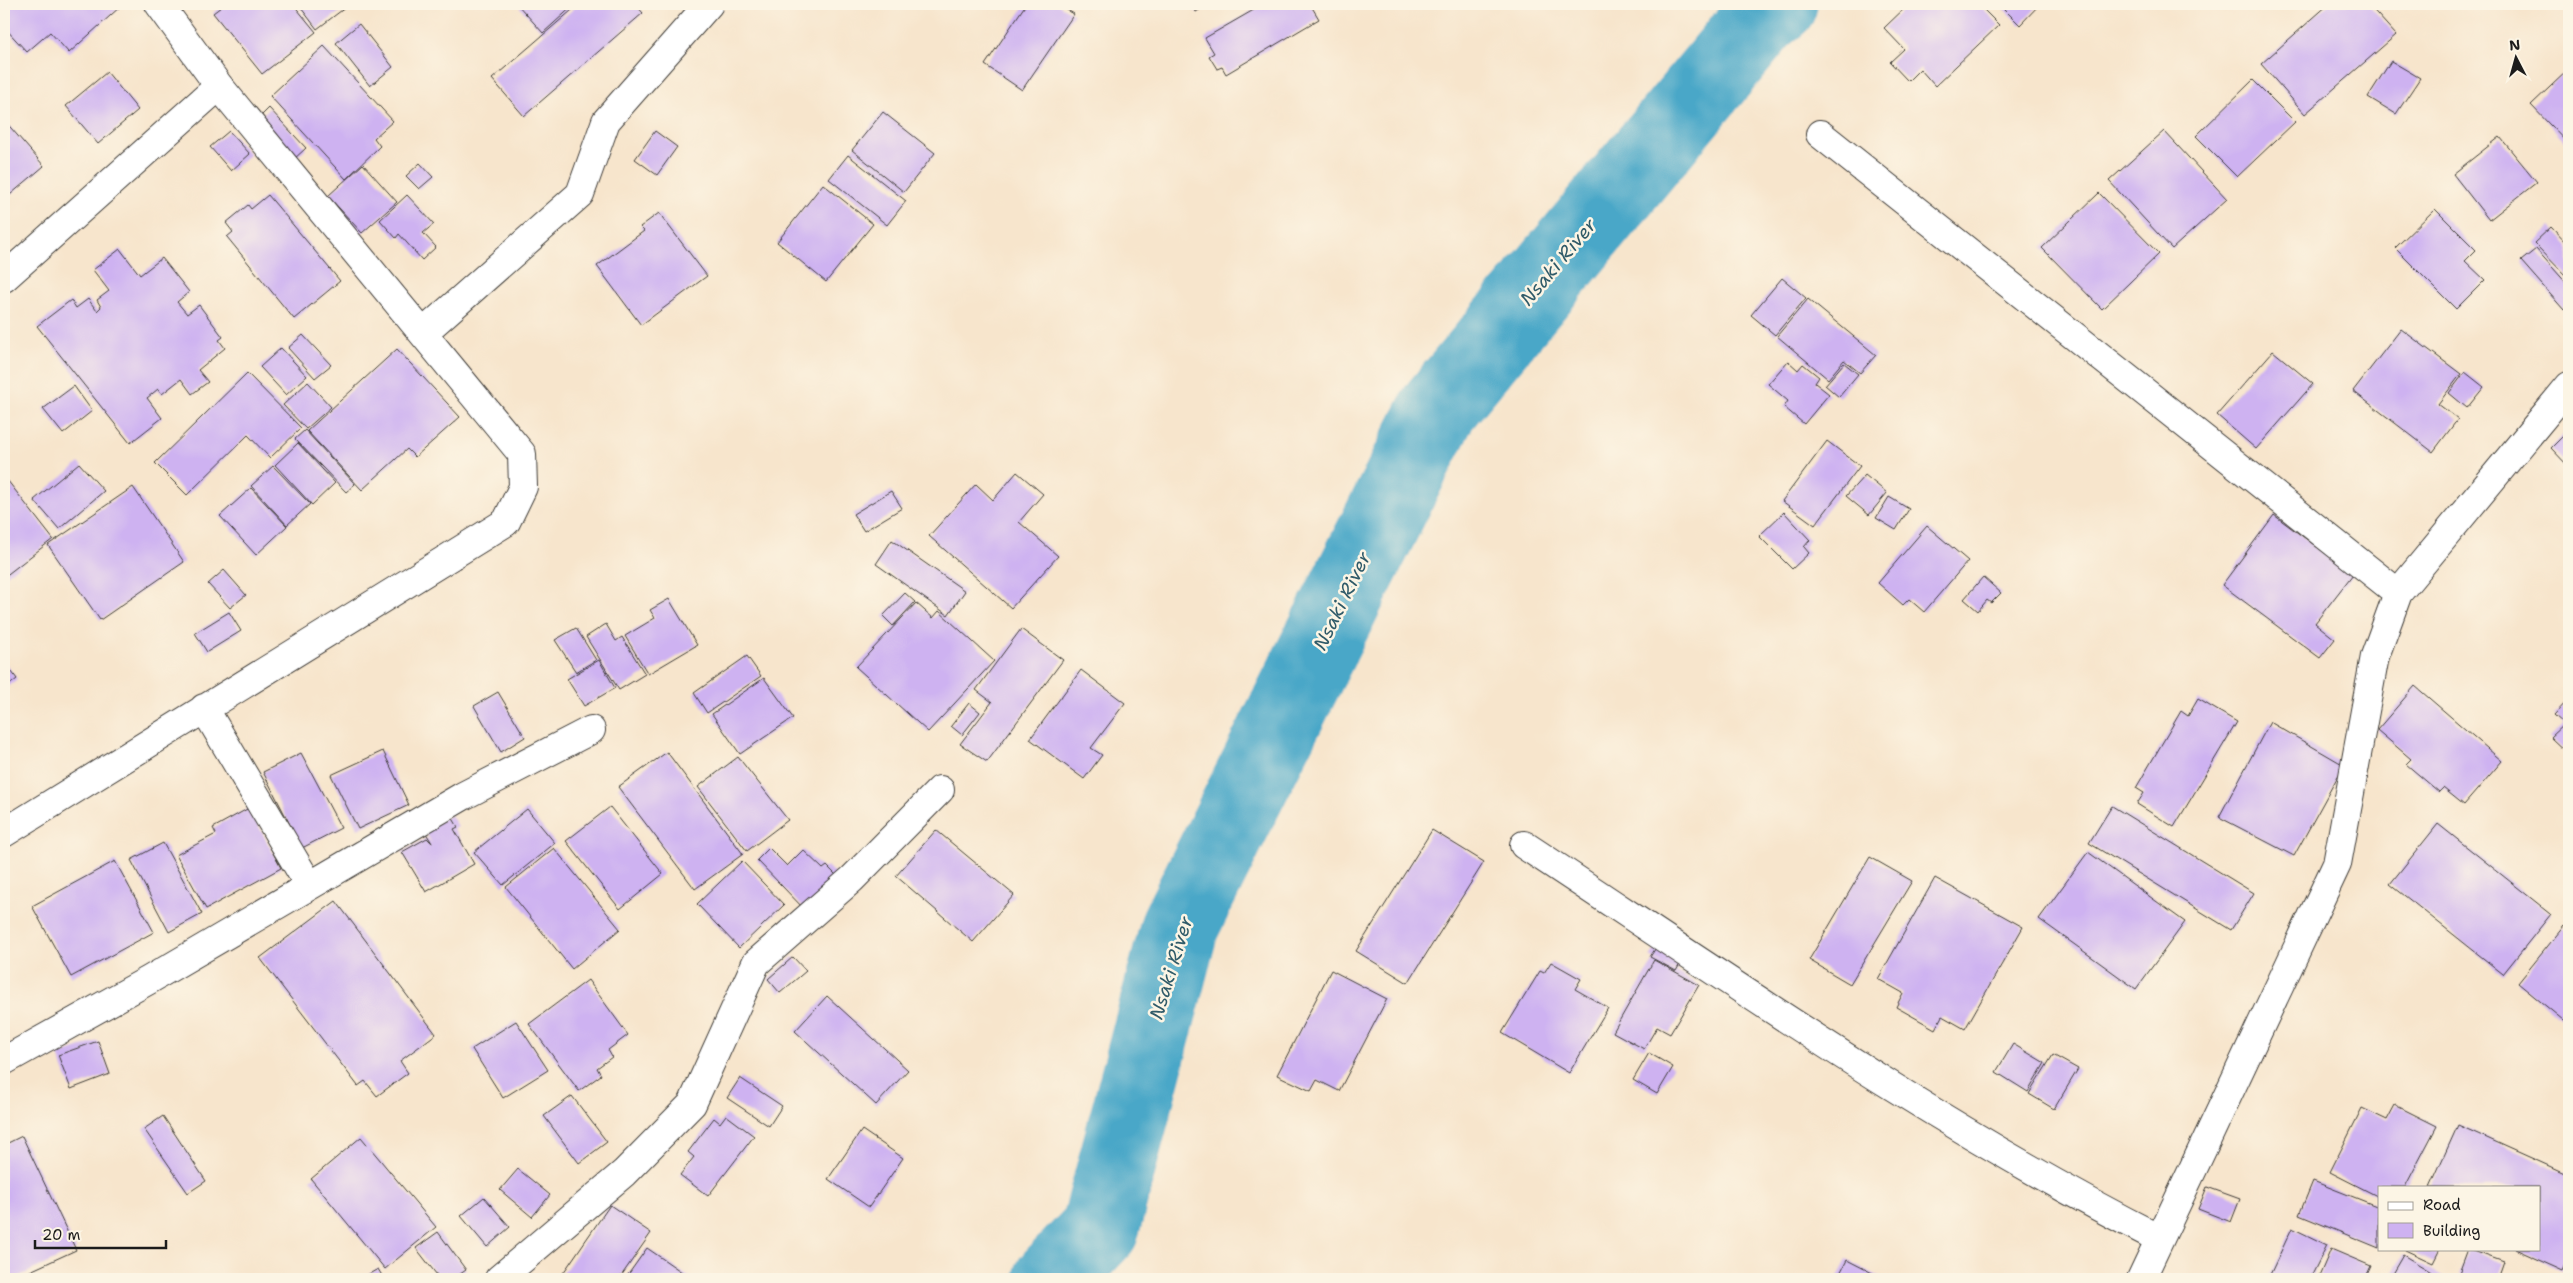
<svg xmlns="http://www.w3.org/2000/svg" width="2573" height="1283" viewBox="0 0 2573 1283" font-family="'Shantell Sans',sans-serif">
<style>
.lines{fill:none;stroke-linecap:round;stroke-linejoin:round}
.river{stroke:#49a7c8;stroke-width:79}
.building{fill:#ceb2f1}
.minor-casing{stroke:#3d3a36;stroke-width:30}
.minor{stroke:#fff;stroke-width:28}
.labels{text-anchor:middle;dominant-baseline:central;stroke-width:5;stroke-linejoin:round;paint-order:stroke}
.water-label{font-size:19px;font-style:italic;fill:#305b69;stroke:#fcf5e5}
</style>
<rect width="100%" height="100%" fill="#fcf5e5"/>
<filter id="ink" filterUnits="userSpaceOnUse"><feTurbulence type="fractalNoise" baseFrequency=".02" numOctaves="2"/><feDisplacementMap in="SourceGraphic" scale="10" xChannelSelector="R" yChannelSelector="G"/><feConvolveMatrix kernelMatrix="1 2 1 2 8 2 1 2 1" color-interpolation-filters="sRGB"/></filter>
<filter id="wash" filterUnits="userSpaceOnUse"><feTurbulence type="fractalNoise" baseFrequency=".0096" numOctaves="4" result="noise"/><feDisplacementMap in="SourceGraphic" scale="20" xChannelSelector="R" yChannelSelector="G"/><feGaussianBlur stdDeviation="1.12" result="paint"/><feColorMatrix in="noise" values="0 0 0 0 0 0 0 0 0 0 0 0 0 0 0 0 0 1.4 0 .05"/><feComposite in="paint" operator="in"/></filter>
<g filter="url(#wash)">
<rect width="100%" height="100%" fill="#f7e5cc"/>
<g class="lines">
<path class="river" d="M 1053,1279 L 1100,1229 L 1180,925 L 1439,407 L 1764,15 L 1778,4"/>
</g>
<g id="blocks">
<path class="building" d="M 4,4 L 119,4 L 121,6 L 69,53 L 50,32 L 27,52 L 4,27 Z
M 225,4 L 293,4 L 316,32 L 262,74 L 213,13 Z
M 298,4 L 350,4 L 317,29 Z
M 517,4 L 575,4 L 543,33 Z
M 579,4 L 635,4 L 643,13 L 524,116 L 492,79 Z
M 1026,4 L 1057,4 L 1074,14 L 1022,90 L 985,65 Z
M 1190,4 L 1209,4 L 1196,12 Z
M 1264,4 L 1310,4 L 1319,19 L 1226,74 L 1222,67 L 1217,69 L 1209,56 L 1214,53 L 1205,38 Z
M 1909,4 L 1978,4 L 1999,25 L 1935,86 L 1920,69 L 1908,81 L 1890,62 L 1904,49 L 1884,28 Z
M 1999,4 L 2040,4 L 2020,25 Z
M 2329,4 L 2368,4 L 2396,35 L 2305,114 L 2261,64 Z
M 359,24 L 393,67 L 370,86 L 336,43 Z
M 324,46 L 393,121 L 374,138 L 380,146 L 346,179 L 270,96 Z
M 2391,61 L 2420,78 L 2396,114 L 2368,97 Z
M 2569,69 L 2569,145 L 2531,105 Z
M 107,72 L 138,110 L 98,144 L 66,106 Z
M 2253,80 L 2295,122 L 2237,177 L 2196,136 Z
M 269,108 L 306,148 L 293,160 L 257,120 Z
M 883,112 L 935,153 L 904,192 L 852,150 Z
M 4,120 L 44,166 L 4,200 Z
M 229,131 L 250,154 L 231,171 L 210,147 Z
M 655,131 L 677,147 L 657,175 L 635,159 Z
M 2164,131 L 2227,199 L 2172,249 L 2109,181 Z
M 2500,137 L 2537,182 L 2489,220 L 2453,174 Z
M 848,155 L 906,201 L 887,225 L 829,179 Z
M 420,163 L 433,177 L 419,189 L 406,176 Z
M 363,164 L 397,202 L 362,233 L 328,196 Z
M 823,184 L 873,224 L 826,282 L 777,242 Z
M 2099,193 L 2159,254 L 2102,309 L 2042,248 Z
M 268,195 L 340,281 L 294,319 L 227,237 L 233,232 L 226,223 L 248,205 L 251,209 Z
M 407,195 L 434,224 L 423,233 L 436,247 L 422,260 L 399,234 L 396,238 L 380,220 Z
M 2435,209 L 2476,250 L 2465,261 L 2485,280 L 2456,309 L 2395,248 Z
M 659,213 L 707,276 L 641,325 L 597,266 L 644,231 L 640,227 Z
M 2551,227 L 2569,246 L 2569,279 L 2534,243 Z
M 120,249 L 140,275 L 162,258 L 189,292 L 177,302 L 187,314 L 199,305 L 223,337 L 219,340 L 225,348 L 198,370 L 208,382 L 192,394 L 181,379 L 162,394 L 158,389 L 147,398 L 162,418 L 130,443 L 37,326 L 71,300 L 76,308 L 88,299 L 97,311 L 101,307 L 97,300 L 109,291 L 93,270 Z
M 2536,249 L 2569,286 L 2569,306 L 2564,310 L 2521,261 Z
M 1782,278 L 1806,298 L 1775,335 L 1751,315 Z
M 1808,299 L 1876,355 L 1860,373 L 1844,360 L 1828,379 L 1777,336 Z
M 2401,329 L 2461,374 L 2438,404 L 2458,419 L 2433,452 L 2353,391 Z
M 303,335 L 331,365 L 315,378 L 288,348 Z
M 281,348 L 307,376 L 286,395 L 260,367 Z
M 397,349 L 460,417 L 415,457 L 407,449 L 362,490 L 307,431 Z
M 2273,351 L 2313,384 L 2256,449 L 2217,415 Z
M 1788,361 L 1798,370 L 1803,364 L 1819,377 L 1815,383 L 1829,394 L 1804,424 L 1784,407 L 1788,401 L 1768,384 Z
M 1844,363 L 1858,374 L 1839,397 L 1825,385 Z
M 2465,372 L 2484,387 L 2467,408 L 2449,393 Z
M 247,373 L 301,428 L 270,458 L 248,435 L 187,495 L 155,463 Z
M 308,382 L 331,407 L 306,429 L 283,405 Z
M 74,386 L 92,411 L 63,434 L 43,409 Z
M 305,430 L 355,484 L 346,492 L 295,439 Z
M 2569,430 L 2569,467 L 2551,448 Z
M 1827,441 L 1860,466 L 1815,525 L 1782,501 Z
M 298,443 L 335,483 L 312,505 L 275,465 Z
M 79,463 L 104,491 L 59,529 L 34,500 Z
M 273,466 L 310,504 L 287,525 L 251,486 Z
M 1017,472 L 1043,494 L 1019,522 L 1058,556 L 1011,608 L 929,536 L 976,484 L 993,500 Z
M 1865,475 L 1887,493 L 1869,515 L 1846,496 Z
M 4,476 L 53,539 L 4,577 Z
M 133,487 L 184,562 L 100,620 L 48,545 Z
M 251,488 L 287,526 L 256,555 L 220,516 Z
M 891,491 L 902,508 L 864,531 L 853,514 Z
M 1889,497 L 1909,509 L 1896,530 L 1876,518 Z
M 1784,512 L 1810,540 L 1804,547 L 1809,553 L 1792,569 L 1759,536 Z
M 2274,515 L 2353,574 L 2315,623 L 2335,639 L 2320,658 L 2222,585 Z
M 1927,526 L 1968,561 L 1924,612 L 1909,599 L 1903,605 L 1878,583 Z
M 892,540 L 965,591 L 948,615 L 876,564 Z
M 224,570 L 246,595 L 230,608 L 208,584 Z
M 1983,577 L 2001,593 L 1991,603 L 1987,600 L 1978,611 L 1964,599 Z
M 905,593 L 915,602 L 893,626 L 883,616 Z
M 669,599 L 697,645 L 648,674 L 625,636 L 655,618 L 650,610 Z
M 916,603 L 933,618 L 939,611 L 994,661 L 928,732 L 856,667 Z
M 229,612 L 241,631 L 207,652 L 195,633 Z
M 606,624 L 616,641 L 622,637 L 645,674 L 619,690 L 586,637 Z
M 576,628 L 596,660 L 576,672 L 555,640 Z
M 1021,629 L 1063,660 L 987,762 L 960,744 L 992,702 L 976,690 Z
M 747,656 L 761,676 L 707,713 L 694,693 Z
M 599,660 L 615,688 L 584,706 L 567,679 Z
M 4,661 L 17,679 L 4,689 Z
M 1081,670 L 1125,703 L 1091,748 L 1102,755 L 1084,779 L 1030,739 Z
M 764,678 L 793,718 L 740,754 L 712,714 Z
M 2415,686 L 2502,761 L 2464,805 L 2443,788 L 2439,792 L 2406,764 L 2411,759 L 2377,730 Z
M 498,692 L 525,737 L 501,752 L 474,706 Z
M 2198,699 L 2237,722 L 2174,827 L 2137,804 L 2144,793 L 2136,788 L 2181,711 L 2188,716 Z
M 2569,699 L 2569,755 L 2550,737 L 2564,724 L 2554,715 Z
M 969,703 L 980,712 L 962,735 L 951,726 Z
M 2270,722 L 2344,765 L 2294,856 L 2219,817 Z
M 383,751 L 409,805 L 358,829 L 331,775 Z
M 667,752 L 743,854 L 695,889 L 618,787 Z
M 301,753 L 341,828 L 302,848 L 263,772 Z
M 738,757 L 788,820 L 747,851 L 698,787 Z
M 2112,806 L 2254,893 L 2231,930 L 2089,843 Z
M 610,807 L 663,874 L 620,909 L 566,841 Z
M 249,808 L 281,868 L 206,909 L 176,855 L 216,834 L 213,828 Z
M 527,809 L 555,843 L 503,885 L 474,852 Z
M 451,815 L 458,827 L 454,829 L 474,864 L 426,892 L 402,852 L 427,838 L 432,843 L 424,830 Z
M 2438,824 L 2551,914 L 2503,974 L 2390,884 Z
M 936,830 L 1014,895 L 973,942 L 896,876 Z
M 1432,830 L 1484,862 L 1408,983 L 1356,951 Z
M 163,843 L 202,914 L 169,932 L 131,860 Z
M 554,848 L 620,929 L 572,969 L 506,887 Z
M 769,848 L 787,866 L 803,850 L 823,869 L 827,866 L 839,878 L 806,911 L 757,860 Z
M 2088,852 L 2185,922 L 2136,989 L 2039,919 Z
M 1870,857 L 1912,881 L 1850,984 L 1809,960 Z
M 115,861 L 154,932 L 71,977 L 32,906 Z
M 742,861 L 784,905 L 739,948 L 697,904 Z
M 1935,878 L 2023,927 L 1965,1029 L 1942,1016 L 1935,1029 L 1896,1007 L 1903,993 L 1878,979 Z
M 336,901 L 436,1034 L 400,1061 L 408,1073 L 377,1096 L 365,1081 L 358,1086 L 260,958 Z
M 2564,926 L 2569,930 L 2569,1025 L 2518,983 Z
M 1659,943 L 1684,957 L 1676,971 L 1650,957 Z
M 793,957 L 806,971 L 780,993 L 768,979 Z
M 1654,960 L 1699,985 L 1670,1034 L 1657,1027 L 1644,1049 L 1613,1032 Z
M 1551,962 L 1581,979 L 1575,989 L 1608,1008 L 1569,1073 L 1502,1033 L 1540,971 L 1544,973 Z
M 1331,970 L 1387,999 L 1339,1091 L 1317,1080 L 1311,1091 L 1277,1075 Z
M 588,980 L 628,1035 L 608,1050 L 612,1057 L 597,1068 L 601,1075 L 579,1091 L 529,1024 Z
M 827,996 L 908,1070 L 876,1105 L 795,1031 Z
M 516,1021 L 548,1070 L 503,1098 L 472,1049 Z
M 98,1041 L 110,1074 L 71,1089 L 58,1055 Z
M 2013,1044 L 2045,1063 L 2028,1092 L 1996,1072 Z
M 1649,1053 L 1673,1067 L 1657,1094 L 1633,1080 Z
M 2053,1055 L 2078,1069 L 2054,1109 L 2029,1094 Z
M 740,1078 L 782,1106 L 769,1126 L 727,1098 Z
M 572,1096 L 607,1142 L 579,1163 L 544,1116 Z
M 2395,1105 L 2437,1126 L 2405,1187 L 2379,1187 L 2379,1197 L 2330,1172 L 2362,1108 L 2387,1120 Z
M 726,1115 L 754,1136 L 708,1196 L 680,1175 L 694,1157 L 688,1152 L 714,1118 L 720,1123 Z
M 163,1116 L 206,1181 L 188,1193 L 144,1129 Z
M 2458,1125 L 2569,1175 L 2569,1255 L 2562,1270 L 2515,1249 L 2539,1249 L 2539,1187 L 2430,1187 Z
M 862,1130 L 903,1158 L 869,1207 L 828,1179 Z
M 22,1136 L 76,1250 L 13,1279 L 6,1279 L 4,1274 L 4,1145 Z
M 361,1137 L 436,1227 L 385,1269 L 311,1179 Z
M 518,1169 L 550,1195 L 532,1217 L 500,1190 Z
M 2313,1181 L 2379,1207 L 2379,1248 L 2299,1215 Z
M 2207,1187 L 2240,1199 L 2231,1222 L 2198,1209 Z
M 484,1197 L 510,1227 L 487,1247 L 461,1216 Z
M 610,1205 L 651,1233 L 619,1279 L 559,1279 Z
M 2292,1228 L 2327,1245 L 2310,1279 L 2268,1279 Z
M 438,1232 L 466,1270 L 453,1279 L 440,1279 L 416,1248 Z
M 647,1248 L 692,1279 L 625,1279 Z
M 2331,1249 L 2371,1266 L 2365,1279 L 2318,1279 Z
M 2403,1249 L 2440,1249 L 2433,1263 Z
M 2468,1249 L 2504,1262 L 2498,1279 L 2475,1279 L 2459,1273 Z
M 2403,1255 L 2443,1279 L 2389,1279 Z
M 1847,1260 L 1884,1279 L 1837,1279 Z
M 378,1269 L 384,1279 L 360,1279 Z"/>
</g>
</g>
<g filter="url(#ink)">
<use href="#blocks" fill-opacity="0" stroke="#3d3a36" stroke-width="1"/>
<g class="lines">
<g class="minor-casing">
<path id="minor" d="M 1820,134 L 2398,593
M 4,278 L 219,86
M 423,333 L 580,194 L 606,121 L 709,4
M 204,708 L 309,885
M 4,833 L 506,522 L 523,487 L 522,454 L 219,86 L 159,4
M 1524,845 C 1732,982 1937,1126 2160,1239
M 4,1061 L 149,980 L 463,796 L 591,730
M 499,1279 L 624,1173 L 692,1104 L 756,963 L 852,879 L 940,790
M 2141,1279 L 2337,864 L 2375,656 L 2398,593 L 2569,386"/>
</g>
<use href="#minor" class="minor"/>
</g>
</g>
<g class="labels">
<g class="water-label">
<text transform="translate(1558 262) rotate(-50)">Nsaki River</text>
<text transform="translate(1342 601) rotate(-64)">Nsaki River</text>
<text transform="translate(1171 968) rotate(-73)">Nsaki River</text>
</g>
</g>
<rect width="2573" height="1283" fill="none" stroke="#fcf5e5" stroke-width="20"/>
<rect x="2378" y="1186" width="162" height="65" fill="#fcf5e5" stroke="#a29e95"/>
<rect x="2388" y="1202" width="25" height="8" fill="#ffffff" stroke="#a29e95"/>
<text x="2423" y="1210" font-size="15" fill="#1c1c1c">Road</text>
<rect x="2388" y="1223" width="25" height="15" fill="#ceb2f1" stroke="#a29e95"/>
<text x="2423" y="1236" font-size="15" fill="#1c1c1c">Building</text>
<g transform="translate(2516 58) rotate(354)" stroke="#fcf5e5" stroke-width="4" paint-order="stroke">
<path d="M0-4L9 19L0 12L-9 19Z" fill="#1c1c1c"/>
<text y="-8" font-size="14" font-weight="bold" text-anchor="middle" fill="#1c1c1c">N</text>
</g>
<path d="M35 1240v8h131v-8" fill="none" stroke="#1c1c1c" stroke-width="2.5"/>
<text x="42" y="1240" font-size="15" fill="#1c1c1c" stroke="#fcf5e5" stroke-width="4" paint-order="stroke">20 m</text>
</svg>
